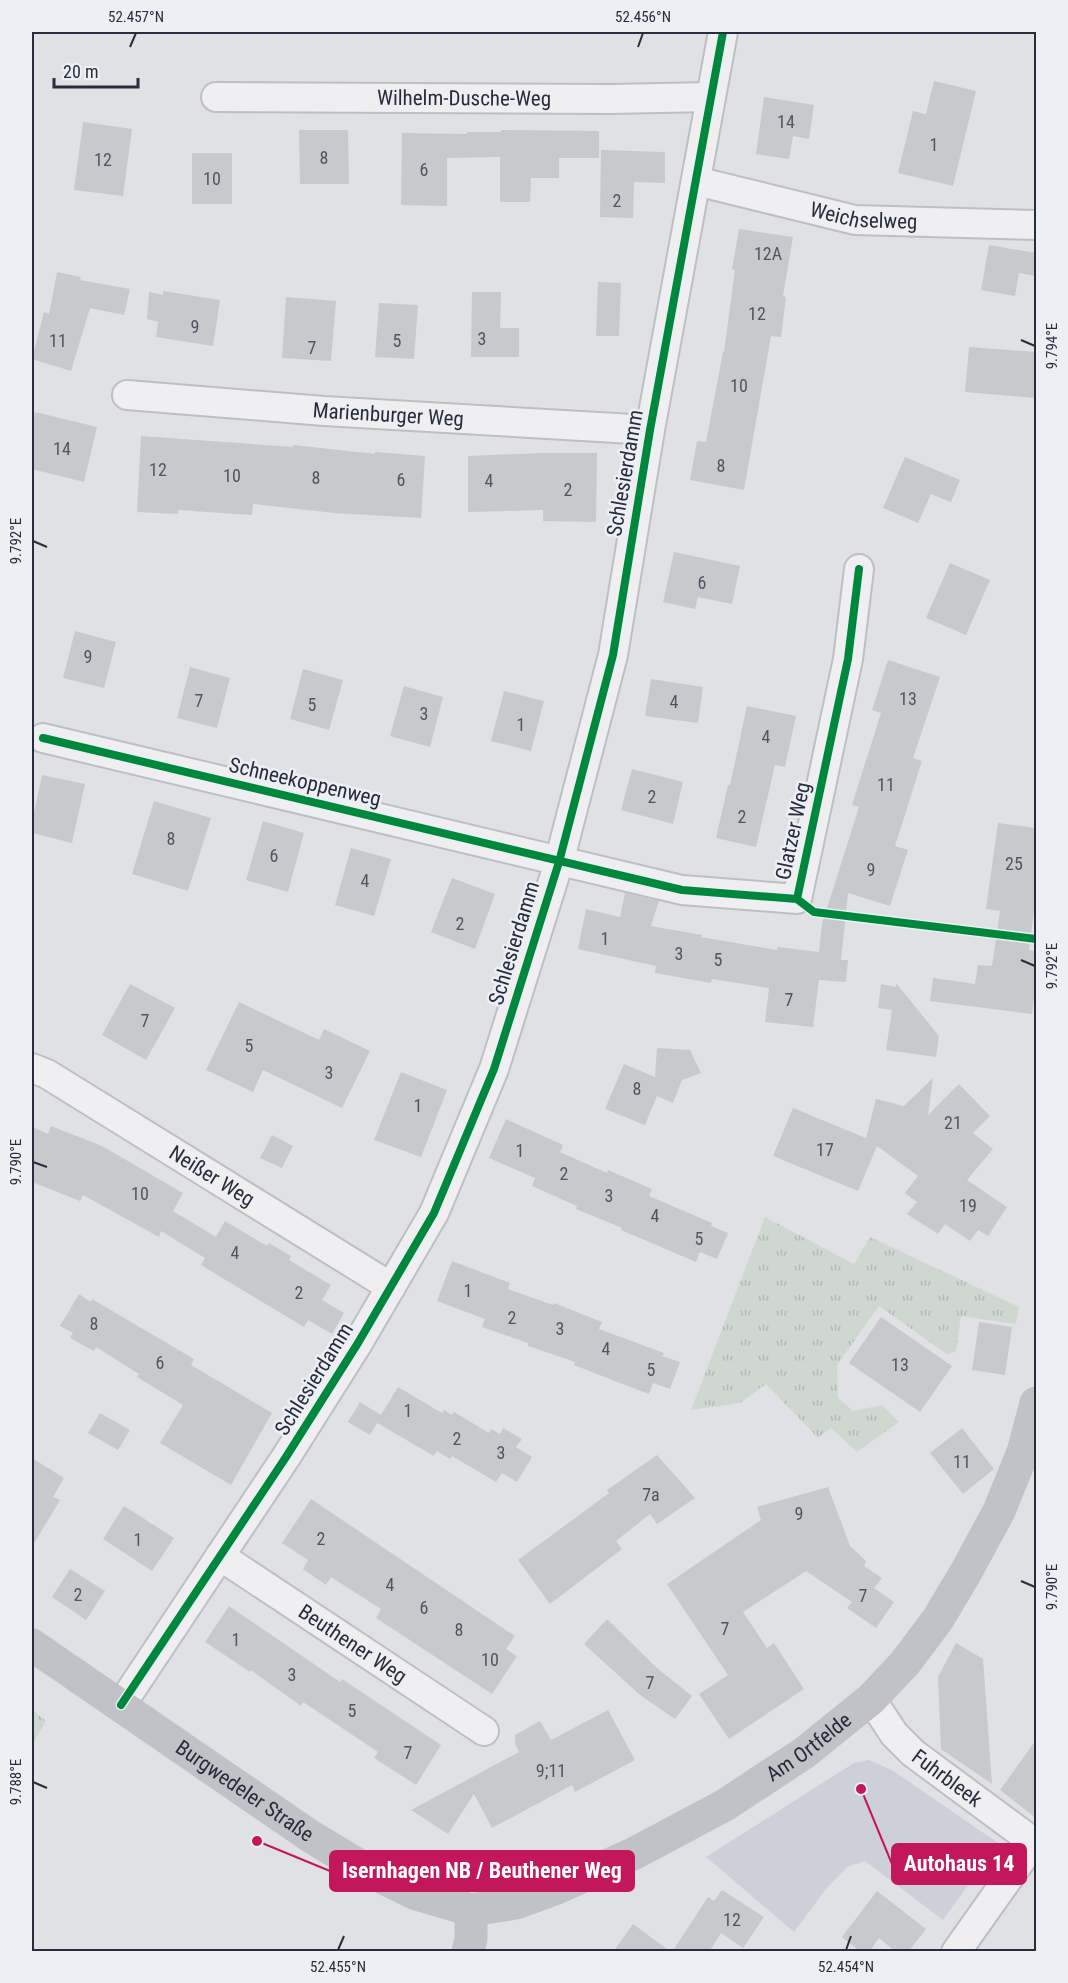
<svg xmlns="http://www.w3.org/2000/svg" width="1068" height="1983" viewBox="0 0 1068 1983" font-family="'Roboto Condensed',sans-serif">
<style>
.built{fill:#cdd0d8}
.grass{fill:url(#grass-tufts)}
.building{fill:#c8c9cd}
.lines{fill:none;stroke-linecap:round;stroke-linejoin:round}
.street-casing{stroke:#bebfc3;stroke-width:32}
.street{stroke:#efeff1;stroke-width:28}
.secondary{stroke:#c0c2c7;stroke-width:33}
.cycleway-casing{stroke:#eceff4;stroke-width:11}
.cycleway{stroke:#00873e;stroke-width:8}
.ticks{fill:none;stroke:#272d3d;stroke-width:2}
.labels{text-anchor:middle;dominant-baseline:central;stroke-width:5;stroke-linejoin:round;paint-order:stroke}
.number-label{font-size:18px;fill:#505562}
.street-label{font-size:21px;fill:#272d3d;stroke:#eceff4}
.leader{fill:none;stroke:#c2185b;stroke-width:2}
.callout-dot{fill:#c2185b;stroke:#eceff4;stroke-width:2}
.callout{fill:#c2185b;stroke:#c2185b;stroke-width:2}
.callout-label{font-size:22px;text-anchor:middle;font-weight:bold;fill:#fff}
.neatline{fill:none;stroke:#272d3d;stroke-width:2}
.ticks-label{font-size:15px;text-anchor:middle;fill:#272d3d}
</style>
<defs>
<pattern id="grass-tufts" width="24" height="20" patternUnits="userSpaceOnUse" patternTransform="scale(1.5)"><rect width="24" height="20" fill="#cfd8d0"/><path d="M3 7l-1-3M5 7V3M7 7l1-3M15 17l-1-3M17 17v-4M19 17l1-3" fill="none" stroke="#b2bab4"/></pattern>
</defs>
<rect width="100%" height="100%" fill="#dfe1e5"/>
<path class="built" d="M 869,1760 L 892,1770 L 998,1843 L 943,1920 L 865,1861 L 847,1867 L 826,1889 L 794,1932 L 706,1857 L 854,1763 Z"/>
<path class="grass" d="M 765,1217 L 854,1264 L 870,1237 L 1019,1307 L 1016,1324 L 961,1316 L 956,1351 L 948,1355 L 879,1306 L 837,1365 L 838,1398 L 853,1411 L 882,1405 L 899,1422 L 857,1452 L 831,1428 L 818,1438 L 766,1384 L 740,1403 L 691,1410 Z
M 32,1709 L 46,1721 L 32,1745 Z"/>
<path class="building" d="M 934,81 L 976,91 L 953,186 L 898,173 L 913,111 L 926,114 Z
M 764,97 L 814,105 L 809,139 L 793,136 L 789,159 L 756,154 Z
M 83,122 L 132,129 L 123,196 L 74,190 Z
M 299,130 L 348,130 L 349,184 L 300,184 Z
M 501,130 L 599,131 L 599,158 L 559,158 L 559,178 L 531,178 L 530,202 L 500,202 L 500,157 L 447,158 L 447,206 L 401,205 L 402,133 L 467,134 L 467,132 L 501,132 Z
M 601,150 L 665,152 L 665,183 L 634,182 L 633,218 L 600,217 Z
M 192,153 L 232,153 L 232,204 L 192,204 Z
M 739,229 L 793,237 L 783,296 L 786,297 L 781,337 L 771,336 L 744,490 L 690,480 L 697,441 L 706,442 L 723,352 L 724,352 L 735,270 L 732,269 Z
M 989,245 L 1036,253 L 1036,276 L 1019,273 L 1015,296 L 981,290 Z
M 57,272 L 81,277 L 80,280 L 130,289 L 124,315 L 90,308 L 71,371 L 32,359 L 44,312 L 49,314 Z
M 598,282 L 621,283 L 619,336 L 596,336 Z
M 163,291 L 220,300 L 213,346 L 156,337 L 158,322 L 147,319 L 149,292 L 163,295 Z
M 472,292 L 501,292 L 500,328 L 519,328 L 519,357 L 471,357 Z
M 286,297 L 336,301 L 331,361 L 282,358 Z
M 379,303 L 418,305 L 414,359 L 375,357 Z
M 969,347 L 1036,352 L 1036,398 L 965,392 Z
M 35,412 L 97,427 L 84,482 L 32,469 L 32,427 Z
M 141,436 L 293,447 L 293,445 L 375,454 L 375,452 L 425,456 L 421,518 L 334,513 L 253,504 L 252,515 L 178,510 L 178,514 L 137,512 Z
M 543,453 L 597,453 L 596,522 L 543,521 L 543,510 L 468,512 L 468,456 Z
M 905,457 L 960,480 L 951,502 L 931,494 L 918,523 L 883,508 Z
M 674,552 L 740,566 L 732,604 L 698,597 L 695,609 L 663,602 Z
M 950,563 L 990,580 L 966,635 L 926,618 Z
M 75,631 L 116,642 L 104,688 L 63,678 Z
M 888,660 L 940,677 L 913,758 L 922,761 L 895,846 L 908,850 L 890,906 L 848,893 L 841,960 L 848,960 L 846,982 L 819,980 L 813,1027 L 765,1022 L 769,988 L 712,979 L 711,983 L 655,973 L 656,966 L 578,949 L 586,909 L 620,917 L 625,893 L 659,901 L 651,926 L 702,935 L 701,937 L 777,950 L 778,947 L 819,952 L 822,924 L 859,807 L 852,805 L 881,713 L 872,710 Z
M 190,667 L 230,678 L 217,728 L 177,718 Z
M 303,669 L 343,680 L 329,730 L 290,719 Z
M 651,679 L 703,687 L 698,723 L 645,716 Z
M 404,686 L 443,697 L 430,747 L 390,736 Z
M 504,691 L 544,701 L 531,751 L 491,741 Z
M 747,706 L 796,716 L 785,767 L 775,765 L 756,847 L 716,838 L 728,785 L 730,785 Z
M 632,769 L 683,782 L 673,824 L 621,810 Z
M 42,775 L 85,784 L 72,843 L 32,833 L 32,822 Z
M 154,801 L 211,818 L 188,891 L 132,874 Z
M 263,821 L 304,833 L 288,892 L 246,880 Z
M 998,823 L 1036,828 L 1036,895 L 1029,950 L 1036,951 L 1036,982 L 1032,1014 L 930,1001 L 933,978 L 975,984 L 978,965 L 992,966 L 1000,911 L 986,909 Z
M 351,848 L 391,859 L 374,916 L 335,905 Z
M 452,878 L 495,894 L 475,949 L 431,932 Z
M 896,983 L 939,1036 L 936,1057 L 886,1050 L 892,1010 L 878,1008 L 881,984 L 896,987 Z
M 130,984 L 175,1008 L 146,1060 L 102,1035 Z
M 239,1002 L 319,1040 L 324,1029 L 370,1051 L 342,1108 L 263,1070 L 253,1092 L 206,1070 Z
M 657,1048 L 690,1050 L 701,1073 L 682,1080 L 673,1103 L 657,1096 L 645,1125 L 605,1109 L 624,1064 L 655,1077 Z
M 401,1072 L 447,1090 L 421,1157 L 374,1140 Z
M 933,1078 L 928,1115 L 959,1084 L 990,1116 L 973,1133 L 993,1149 L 967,1180 L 1007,1207 L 988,1236 L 978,1230 L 970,1241 L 945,1224 L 938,1234 L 907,1214 L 917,1202 L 905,1193 L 918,1176 L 877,1146 L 858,1191 L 773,1156 L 793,1108 L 866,1138 L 876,1099 L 904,1106 Z
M 506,1119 L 563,1145 L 560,1152 L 607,1173 L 608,1170 L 652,1189 L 649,1196 L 712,1223 L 711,1226 L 728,1233 L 717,1259 L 700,1252 L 696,1262 L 621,1230 L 622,1228 L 576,1209 L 577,1206 L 532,1186 L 535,1178 L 489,1158 Z
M 51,1126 L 102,1146 L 183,1193 L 173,1211 L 216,1237 L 225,1221 L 267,1246 L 269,1243 L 291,1256 L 289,1260 L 331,1285 L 322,1300 L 344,1313 L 332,1334 L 308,1320 L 304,1327 L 224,1279 L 201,1265 L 205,1258 L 161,1231 L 159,1237 L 83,1195 L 80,1201 L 32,1182 L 32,1127 L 48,1134 Z
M 272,1135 L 293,1146 L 282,1168 L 260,1158 Z
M 452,1261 L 510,1283 L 508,1289 L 553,1305 L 554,1303 L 602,1322 L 599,1329 L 664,1353 L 662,1356 L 680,1362 L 670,1389 L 653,1383 L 649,1394 L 620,1383 L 574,1365 L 575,1362 L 528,1346 L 528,1343 L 482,1327 L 485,1319 L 437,1301 Z
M 79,1294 L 91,1302 L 92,1299 L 194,1359 L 191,1365 L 272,1413 L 231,1485 L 160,1443 L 183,1405 L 137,1377 L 139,1374 L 96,1347 L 94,1351 L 70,1338 L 73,1333 L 60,1326 Z
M 881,1317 L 952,1366 L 920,1412 L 849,1363 Z
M 979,1322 L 1012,1327 L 1005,1375 L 972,1370 Z
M 398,1387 L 442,1413 L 444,1410 L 452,1415 L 454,1412 L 489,1433 L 491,1429 L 500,1434 L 503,1428 L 522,1439 L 516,1447 L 532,1457 L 517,1482 L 502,1473 L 496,1482 L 452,1456 L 450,1459 L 437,1451 L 434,1456 L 377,1423 L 370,1435 L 348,1422 L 360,1402 L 381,1415 Z
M 100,1413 L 130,1430 L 118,1450 L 88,1433 Z
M 962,1428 L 994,1469 L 963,1494 L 930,1453 Z
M 657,1455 L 695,1498 L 657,1524 L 650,1514 L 616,1541 L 622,1549 L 550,1604 L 518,1560 L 609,1493 L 607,1490 Z
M 32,1458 L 64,1478 L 53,1497 L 60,1500 L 32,1547 Z
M 828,1487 L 850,1546 L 866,1561 L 864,1566 L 882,1578 L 874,1588 L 894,1602 L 876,1628 L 847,1608 L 852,1602 L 806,1571 L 743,1612 L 767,1648 L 774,1643 L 804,1689 L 729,1739 L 699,1694 L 728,1675 L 667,1584 L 761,1520 L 757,1507 Z
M 311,1499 L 515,1636 L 506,1649 L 517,1656 L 492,1694 L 376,1618 L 381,1609 L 331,1577 L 326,1585 L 303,1569 L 308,1560 L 282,1543 Z
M 124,1506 L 174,1538 L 152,1571 L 103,1539 Z
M 70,1569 L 105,1591 L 86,1620 L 52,1597 Z
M 229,1606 L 340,1682 L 342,1679 L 441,1745 L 416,1785 L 374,1758 L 378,1752 L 303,1702 L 301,1706 L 251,1670 L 250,1672 L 205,1642 Z
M 607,1619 L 658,1669 L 692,1696 L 675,1719 L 640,1695 L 584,1644 Z
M 956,1643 L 983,1659 L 992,1784 L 941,1749 L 938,1677 Z
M 608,1710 L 635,1760 L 575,1792 L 572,1785 L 492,1828 L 474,1794 L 448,1834 L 411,1810 L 519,1752 L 515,1744 L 515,1735 L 540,1721 L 551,1740 Z
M 1036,1740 L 1036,1818 L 1000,1790 Z
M 722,1890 L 764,1917 L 743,1948 L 721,1933 L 709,1952 L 672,1952 L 708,1897 L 714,1901 Z
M 877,1891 L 926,1929 L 908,1952 L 896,1952 L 879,1938 L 869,1952 L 861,1952 L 842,1937 Z
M 633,1924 L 671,1952 L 613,1952 Z"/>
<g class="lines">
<g class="street-casing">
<g id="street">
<path id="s1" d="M 216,97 L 610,99 L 711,97"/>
<path id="s2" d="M 696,181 L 855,220 L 1036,225"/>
<path id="s3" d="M 127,395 L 324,411 L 650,430"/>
<path d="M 43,738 L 682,890 L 797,899 L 848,659 L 859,569"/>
<path id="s4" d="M 32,1068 L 47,1074 L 391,1287"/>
<path id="s5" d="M 220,1556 L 484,1731"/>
<path id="s6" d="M 871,1699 L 894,1734 L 913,1753 L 1036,1844"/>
<path d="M 121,1705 L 286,1457 L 358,1343 L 434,1213 L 494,1069 L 559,862 L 613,655 L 650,430 L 723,32"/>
<path d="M 956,1952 L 1034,1842"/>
</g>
</g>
<use href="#street" class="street"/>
<g class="secondary">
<path id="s7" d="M 32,1645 L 310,1836 L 363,1868 L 416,1894 L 471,1910 L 516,1903 L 557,1888 L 633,1854 L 725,1805 L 804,1753 L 871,1699 L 905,1663 L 938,1619 L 966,1572 L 999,1511 L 1023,1452 L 1036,1403"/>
<path d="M 468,1952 L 471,1939 L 471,1910"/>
</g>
<g class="cycleway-casing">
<path id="cycleway" d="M 43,738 L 682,890 L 797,899 L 848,659 L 859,569
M 797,899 L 814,912 L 1036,939
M 121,1705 L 286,1457 L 358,1343 L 434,1213 L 494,1069 L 559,862 L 613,655 L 650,430 L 723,32"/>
</g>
<use href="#cycleway" class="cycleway"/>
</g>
<path class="ticks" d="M 130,47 L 136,33M 638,47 L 643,33M 1021,340 L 1035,346M 33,541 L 47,547M 1021,960 L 1035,966M 33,1162 L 47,1167M 1021,1581 L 1035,1587M 33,1782 L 47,1788M 338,1950 L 344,1936M 846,1950 L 851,1936"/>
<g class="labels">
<g class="number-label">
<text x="786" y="121">14</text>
<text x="934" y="144">1</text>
<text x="324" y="157">8</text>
<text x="103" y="159">12</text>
<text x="424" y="169">6</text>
<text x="212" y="178">10</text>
<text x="617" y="200">2</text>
<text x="768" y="253">12A</text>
<text x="757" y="313">12</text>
<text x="195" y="326">9</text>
<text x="482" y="338">3</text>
<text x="58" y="340">11</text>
<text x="397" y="340">5</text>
<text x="312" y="347">7</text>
<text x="739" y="385">10</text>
<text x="62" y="448">14</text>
<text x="721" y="465">8</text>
<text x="158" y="469">12</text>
<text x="232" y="475">10</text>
<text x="316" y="477">8</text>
<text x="401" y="479">6</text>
<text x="489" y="480">4</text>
<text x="568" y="489">2</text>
<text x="702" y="582">6</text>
<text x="88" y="656">9</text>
<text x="908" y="698">13</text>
<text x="199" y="700">7</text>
<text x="674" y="701">4</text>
<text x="312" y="704">5</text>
<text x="424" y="713">3</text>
<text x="521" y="724">1</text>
<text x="766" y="736">4</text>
<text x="886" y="784">11</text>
<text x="652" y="796">2</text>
<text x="742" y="816">2</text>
<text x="171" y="838">8</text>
<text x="274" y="855">6</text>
<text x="1014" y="863">25</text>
<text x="871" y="869">9</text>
<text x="365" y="880">4</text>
<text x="460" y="923">2</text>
<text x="605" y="938">1</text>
<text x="679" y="953">3</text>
<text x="718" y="959">5</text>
<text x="789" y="999">7</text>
<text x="145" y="1020">7</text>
<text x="249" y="1045">5</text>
<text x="329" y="1072">3</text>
<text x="637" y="1088">8</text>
<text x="418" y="1105">1</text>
<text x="953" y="1122">21</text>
<text x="825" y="1149">17</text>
<text x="520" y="1150">1</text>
<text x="564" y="1173">2</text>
<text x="140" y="1193">10</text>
<text x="609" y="1195">3</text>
<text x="968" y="1205">19</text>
<text x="655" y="1215">4</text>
<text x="699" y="1238">5</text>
<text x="235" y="1252">4</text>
<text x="468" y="1290">1</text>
<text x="299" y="1292">2</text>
<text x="512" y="1317">2</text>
<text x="94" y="1323">8</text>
<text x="560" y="1328">3</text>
<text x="606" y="1348">4</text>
<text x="160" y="1362">6</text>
<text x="900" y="1364">13</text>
<text x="651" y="1369">5</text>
<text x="408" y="1410">1</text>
<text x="457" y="1438">2</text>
<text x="501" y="1452">3</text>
<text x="962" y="1461">11</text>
<text x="651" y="1494">7a</text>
<text x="799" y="1513">9</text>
<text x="321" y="1538">2</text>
<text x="138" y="1539">1</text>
<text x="390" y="1584">4</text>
<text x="78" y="1594">2</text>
<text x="863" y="1595">7</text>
<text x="424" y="1607">6</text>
<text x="725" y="1628">7</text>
<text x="459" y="1629">8</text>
<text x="236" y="1639">1</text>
<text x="490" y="1659">10</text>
<text x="292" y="1674">3</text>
<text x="650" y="1682">7</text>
<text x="352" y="1710">5</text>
<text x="408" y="1752">7</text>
<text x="551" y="1770">9;11</text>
<text x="732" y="1919">12</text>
</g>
<g class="street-label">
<text stroke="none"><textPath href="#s1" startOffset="248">Wilhelm-Dusche-Weg</textPath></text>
<text stroke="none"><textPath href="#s2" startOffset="172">Weichselweg</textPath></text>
<text stroke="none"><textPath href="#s3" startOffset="262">Marienburger Weg</textPath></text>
<text transform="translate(625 473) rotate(-80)">Schlesierdamm</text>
<text transform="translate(305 782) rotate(13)">Schneekoppenweg</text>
<text transform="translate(793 831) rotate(-78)">Glatzer Weg</text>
<text transform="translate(514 943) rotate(-73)">Schlesierdamm</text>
<text stroke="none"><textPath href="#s4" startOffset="210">Neißer Weg</textPath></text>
<text transform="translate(314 1379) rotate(-58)">Schlesierdamm</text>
<text stroke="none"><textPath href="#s5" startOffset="159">Beuthener Weg</textPath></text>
<text stroke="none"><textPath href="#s7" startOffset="894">Am Ortfelde</textPath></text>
<text stroke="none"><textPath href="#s6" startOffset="111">Fuhrbleek</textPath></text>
<text stroke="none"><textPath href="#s7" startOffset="258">Burgwedeler Straße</textPath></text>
</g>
</g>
<path class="leader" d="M861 1789L892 1864M257 1841L330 1871"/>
<g class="callout-dot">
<circle cx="861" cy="1789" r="6"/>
<circle cx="257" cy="1841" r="6"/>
</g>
<g class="callout">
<rect x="892" y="1844" width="134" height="40" rx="6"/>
<rect x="330" y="1851" width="304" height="40" rx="6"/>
</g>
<g class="callout-label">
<text x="959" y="1871">Autohaus 14</text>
<text x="482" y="1878">Isernhagen NB / Beuthener Weg</text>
</g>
<rect width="1068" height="1983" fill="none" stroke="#eceff4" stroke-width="66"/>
<path d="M54 78v9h84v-9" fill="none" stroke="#272d3d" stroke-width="3"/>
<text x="63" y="78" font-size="18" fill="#272d3d" stroke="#eceff4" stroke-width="4.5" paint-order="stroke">20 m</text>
<rect x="33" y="33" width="1002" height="1917" class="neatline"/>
<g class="ticks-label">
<text x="136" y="22">52.457°N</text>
<text x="643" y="22">52.456°N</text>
<text transform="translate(1052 346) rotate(-90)" y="5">9.794°E</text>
<text transform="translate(16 541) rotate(-90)" y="5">9.792°E</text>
<text transform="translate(1052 966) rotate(-90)" y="5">9.792°E</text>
<text transform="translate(16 1162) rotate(-90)" y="5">9.790°E</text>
<text transform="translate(1052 1587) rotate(-90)" y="5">9.790°E</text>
<text transform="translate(16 1782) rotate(-90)" y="5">9.788°E</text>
<text x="338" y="1972">52.455°N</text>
<text x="846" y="1972">52.454°N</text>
</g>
</svg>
